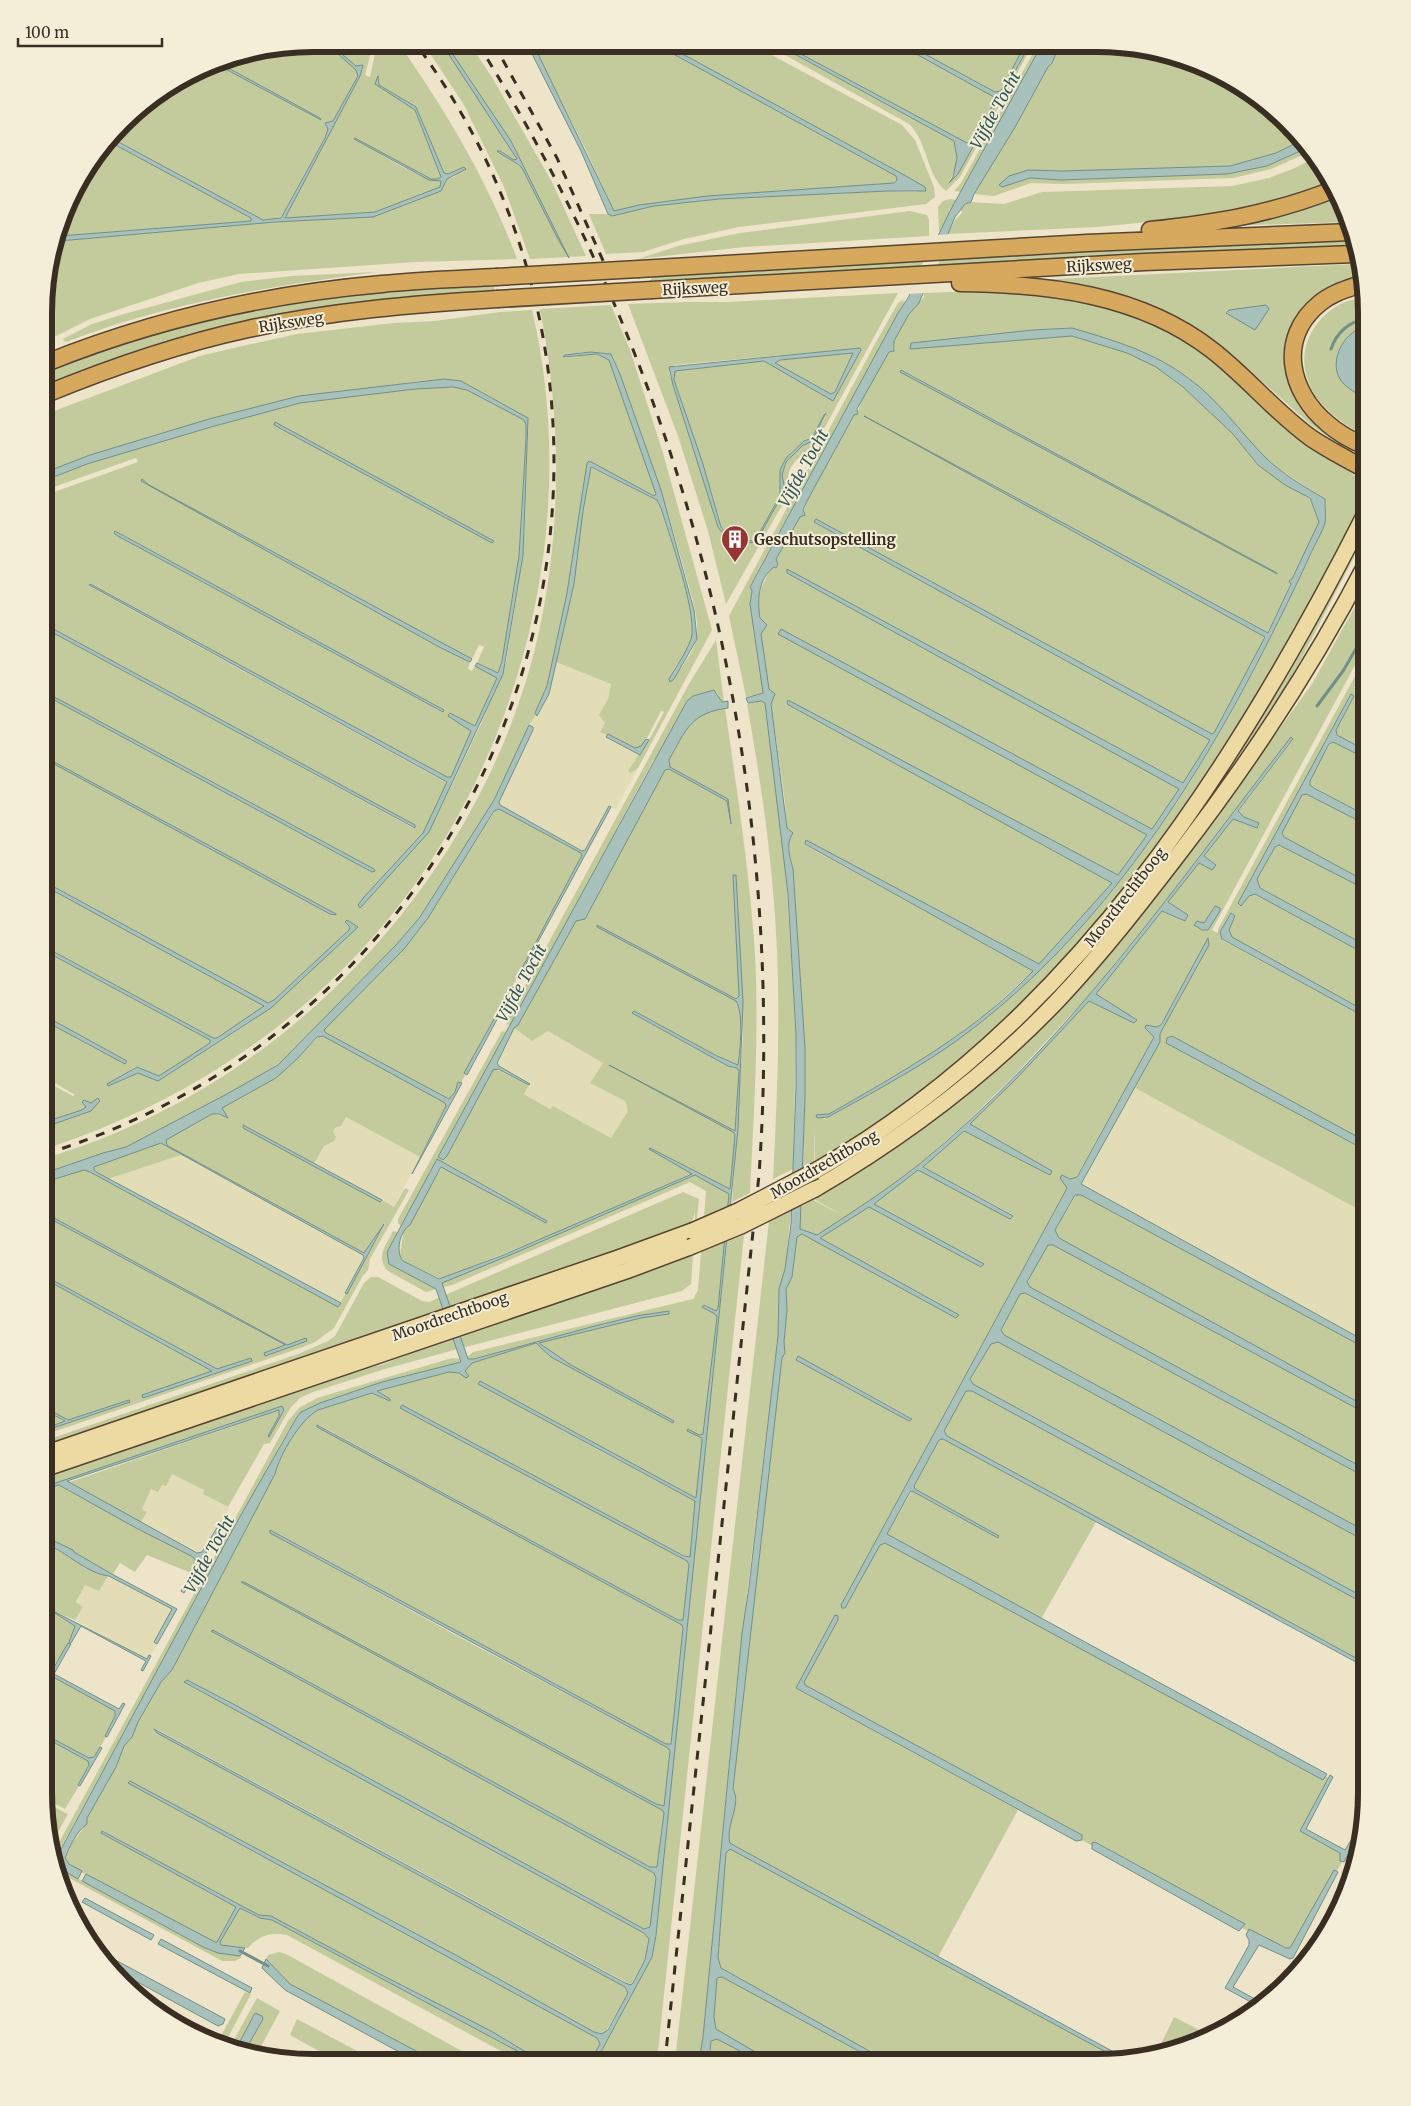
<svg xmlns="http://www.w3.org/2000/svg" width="1411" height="2106" viewBox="0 0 1411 2106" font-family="Merriweather,serif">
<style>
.farmland{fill:#e2ddb6}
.green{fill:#c3cb9d;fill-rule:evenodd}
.water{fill:#a9c1bb;stroke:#708f89;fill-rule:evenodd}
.pier{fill:#ede4c9}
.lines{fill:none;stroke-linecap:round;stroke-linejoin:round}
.stream{stroke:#708f89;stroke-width:3}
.secondary-casing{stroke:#6a5841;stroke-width:15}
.primary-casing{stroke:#574532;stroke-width:18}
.highway-casing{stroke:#574532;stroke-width:19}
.secondary{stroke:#f8f1dc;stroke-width:12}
.primary{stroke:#eddaa3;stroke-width:15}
.highway{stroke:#d6a95f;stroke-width:16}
.rail{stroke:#392e21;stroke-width:3;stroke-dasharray:9 9;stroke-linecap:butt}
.primary-bridge-casing{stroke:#574532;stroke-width:18;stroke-linecap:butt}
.highway-bridge-casing{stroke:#574532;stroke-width:19;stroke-linecap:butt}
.primary-bridge{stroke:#eddaa3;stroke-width:15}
.highway-bridge{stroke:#d6a95f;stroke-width:16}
.labels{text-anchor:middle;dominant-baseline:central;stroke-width:4;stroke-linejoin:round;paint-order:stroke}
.street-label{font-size:15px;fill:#392e21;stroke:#f4eed8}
.poi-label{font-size:15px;font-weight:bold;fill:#392e21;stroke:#f4eed8;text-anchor:start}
.water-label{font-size:16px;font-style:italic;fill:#315858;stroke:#f4eed8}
.rim{fill:none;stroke:#392e21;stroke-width:6}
</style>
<rect width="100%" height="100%" fill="#ede4c9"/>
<path class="farmland" d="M 556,662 L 611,684 L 608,698 L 643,744 L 649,747 L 616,809 L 609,807 L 584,850 L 582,851 L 500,805 L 499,802 L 533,730 L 533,727 L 531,725 L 536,715 L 539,714 L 545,703 Z
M 507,1024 L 532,1041 L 548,1031 L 603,1063 L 591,1083 L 625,1101 L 628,1111 L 611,1138 L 564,1112 L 550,1109 L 524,1094 L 530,1084 L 497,1063 L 510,1035 L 503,1031 Z
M 1135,1088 L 1367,1214 L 1367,1342 L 1081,1184 Z
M 346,1117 L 420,1157 L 394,1207 L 314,1164 L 336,1126 Z
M 181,1155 L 363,1255 L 364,1257 L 341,1303 L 108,1179 Z
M 172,1474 L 205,1490 L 203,1493 L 229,1508 L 223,1522 L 221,1521 L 199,1553 L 133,1518 L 139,1507 L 142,1509 L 151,1489 L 162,1484 Z
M 108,1576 L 172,1609 L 154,1642 L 157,1644 L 148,1661 L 75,1620 L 83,1607 L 76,1603 L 85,1585 L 99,1591 Z"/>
<path class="green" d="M 314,44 L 327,44 L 356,70 L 358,76 L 333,121 L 330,123 L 326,122 L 328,129 L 325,138 L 282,215 L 275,222 L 373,217 L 441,191 L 446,179 L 454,177 L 464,167 L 448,174 L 444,173 L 416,107 L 379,85 L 378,81 L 375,84 L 415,110 L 441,177 L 437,179 L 431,179 L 355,138 C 371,148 426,184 441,181 L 440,187 L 375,212 L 285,218 L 360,76 L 362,65 L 356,66 L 330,44 L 373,44 L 365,75 L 370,77 L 377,44 L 399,44 C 446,111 488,181 517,259 L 416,262 L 239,274 L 198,283 L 90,319 L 46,341 L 46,278 L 59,241 L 274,222 L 274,219 L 263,220 L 246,211 L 113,139 L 136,111 L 216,64 L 320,120 L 320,118 L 219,63 L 227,58 Z
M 424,44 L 470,44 L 493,79 L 552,182 L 586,256 L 530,259 L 504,187 L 464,105 Z
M 532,44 L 657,45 L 896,176 L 897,180 L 894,183 L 707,196 L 639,205 L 614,211 L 586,150 Z
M 664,45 L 753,45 L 902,125 L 915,140 L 934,187 L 935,197 L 926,204 L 739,227 L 684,239 L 643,252 L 606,254 L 589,214 L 608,214 L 612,216 L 654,206 L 719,199 L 888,191 L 917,192 L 906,176 Z
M 767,45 L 778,45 L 954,141 C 958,155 958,171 948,182 L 958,174 L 1029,46 L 1032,46 L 960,177 L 946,191 C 926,175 928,142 909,124 Z
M 784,45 L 900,45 L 994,97 L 994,102 L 972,143 L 967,143 Z
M 908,45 L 1019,46 L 1020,54 L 1001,91 L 995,92 Z
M 1037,46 L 1041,46 L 962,192 L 954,191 L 961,183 Z
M 1059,46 L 1133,46 L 1200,64 L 1261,99 L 1302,140 L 1276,153 L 1230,166 L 1062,171 L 1028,170 L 1008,177 L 1001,187 L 1030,178 L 1061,180 L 1227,174 L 1267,166 L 1309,147 L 1312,151 L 1271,169 L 1233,178 L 1063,184 L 1031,183 L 994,196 L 974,194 L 1014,129 L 1048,67 L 1052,63 Z
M 110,142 L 251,218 L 251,221 L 60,236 L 80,179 Z
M 1316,157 L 1331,184 L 1276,202 L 1158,221 L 1097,227 L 947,234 L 956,219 L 962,213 L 960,209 L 969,202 L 1004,204 L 1042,192 L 1232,186 L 1269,178 L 1295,168 Z
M 1337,194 L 1347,210 L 1349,222 L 1220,226 Z
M 950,199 L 957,200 L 952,210 L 950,211 L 949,207 L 949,215 L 939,232 L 938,207 L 943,201 Z
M 910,211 L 927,215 L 929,220 L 929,236 L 744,247 L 638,259 L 678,246 L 740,233 Z
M 1352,239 L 1354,247 L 651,282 L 651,277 L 1272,241 Z
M 1357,264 L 1360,279 C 1347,284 1329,288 1317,296 C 1303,305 1297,317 1291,333 C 1278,364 1289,402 1315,424 C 1326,434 1340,441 1354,449 L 1351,452 L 1311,425 L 1246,367 L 1206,342 L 1035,280 Z
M 377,272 C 271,286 166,303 66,342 L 63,339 L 92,324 L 124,314 L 241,282 L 291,276 Z
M 494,284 L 494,293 L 328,309 L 46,387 L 46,370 L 146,334 L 262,308 L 378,292 Z
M 975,291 C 995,292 1016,291 1036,294 C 1097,300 1160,320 1209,358 C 1243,384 1270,418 1304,445 C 1325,462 1366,468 1365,500 L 1288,646 L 1219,758 L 1155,850 L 1046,984 L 929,1089 L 821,1160 L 815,1161 L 815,1129 L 814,1162 L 802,1168 C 808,1067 799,970 793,869 L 788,847 L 785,802 L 761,634 L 765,628 C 756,608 755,598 766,578 C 769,572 770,568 777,567 L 778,564 L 776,559 L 800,517 L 802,516 L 807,501 L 854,415 L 858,414 C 857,406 882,358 889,353 C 891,351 893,350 895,349 L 894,341 L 909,314 L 924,297 L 924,293 ZM 1072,328 L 1190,379 L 1265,457 L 1279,469 L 1325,499 C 1325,507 1326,516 1324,524 C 1322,534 1315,544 1311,554 C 1297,584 1282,613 1268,643 C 1195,788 1102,929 972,1029 C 927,1064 873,1090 824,1119 L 823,1115 L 829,1114 L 936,1051 L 987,1013 L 1033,971 L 805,845 L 806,841 L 1039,964 L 1112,883 L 787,704 L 788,701 L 1118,875 L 1147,835 L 779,634 L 781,630 L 1153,829 L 1180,789 L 787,573 L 787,570 L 1184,783 L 1210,740 L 814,522 L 816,519 L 1212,734 L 1214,733 L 1265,637 L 864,416 L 1268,633 L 1319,522 L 1309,498 L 1258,465 L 1233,434 L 1183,387 L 1156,367 L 1127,353 L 1072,336 L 910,348 L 911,343 L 1033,330 ZM 902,370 L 1277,573 L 1277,574 L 901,372 Z
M 898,293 L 814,447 C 802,455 787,464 788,481 L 793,486 L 726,604 L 708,531 L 678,436 L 628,304 L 687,302 L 728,302 ZM 860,348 L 861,350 L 833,401 L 764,361 L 675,371 L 674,380 L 702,461 L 721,527 C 728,539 740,539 752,541 L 756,539 L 780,496 L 780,470 L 791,452 L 804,441 L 812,438 L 825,413 L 826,416 L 812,441 L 802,446 L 786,462 L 782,475 L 785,490 L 756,542 C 744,545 724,539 718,527 L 669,372 L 675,365 Z
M 907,297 L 901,302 L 905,301 L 750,586 L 752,591 L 750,604 L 763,693 L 746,697 L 729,616 L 876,342 L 898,303 Z
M 1364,298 L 1367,327 L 1361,328 L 1366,392 L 1367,390 L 1367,434 C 1356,432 1346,425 1337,418 C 1321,406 1308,389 1305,369 C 1299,334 1330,299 1364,298 Z
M 611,305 L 630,350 L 663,453 L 712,630 L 638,768 L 631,773 L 628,771 L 639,754 L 641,755 L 664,712 L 661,711 L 647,738 L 639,748 L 635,748 L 608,734 L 607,735 L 600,732 L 605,723 L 599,715 L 608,699 L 611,684 L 556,662 L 574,584 L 583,511 L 591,468 L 657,500 L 661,508 C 669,537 696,609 692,636 C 689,652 674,665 669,680 L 674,679 C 681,667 696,650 697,636 C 699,614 689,589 684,569 C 666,503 643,438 620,374 L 613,356 C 597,351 579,350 563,358 L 597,354 L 609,360 L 657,494 L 654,496 L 595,464 L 589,461 L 587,463 L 567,593 L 547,686 L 535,713 L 536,715 L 529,725 L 494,800 L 420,917 L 396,945 L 278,1065 L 225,1095 L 126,1147 L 103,1153 L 45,1173 L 45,1158 C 287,1088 487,874 540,627 C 562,521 561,415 540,309 Z
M 532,310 C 586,540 512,800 344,968 C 260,1052 157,1113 45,1149 L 45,1127 L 83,1114 L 95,1102 L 82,1110 L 45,1122 L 45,1081 L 73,1096 L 75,1095 L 45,1077 L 45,1021 L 125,1064 L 127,1061 L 45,1016 L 45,951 L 210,1040 L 210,1043 L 159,1076 L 135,1067 L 108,1086 L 138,1073 L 158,1081 L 252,1021 L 358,927 L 345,922 L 350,927 L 349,930 L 274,1000 L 268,1003 L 45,882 L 45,759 L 330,914 L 335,916 L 335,914 L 45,757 L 45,695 L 372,872 L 375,870 L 45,692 L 46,629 L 413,828 L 415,827 L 46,625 L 46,495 L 138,462 L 136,458 L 51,488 L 47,480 L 87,464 L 211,427 L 300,403 L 415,389 L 453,387 L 467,390 L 524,420 L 526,425 L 526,439 L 519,556 L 505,648 L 498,673 L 477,663 L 484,647 L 479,645 L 472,659 L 158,490 L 441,648 L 470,662 L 468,669 L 472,671 L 475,666 L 496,676 L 496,681 L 475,726 L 452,719 L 470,729 L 471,735 L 451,777 L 447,777 L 89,584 L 89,586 L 447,783 L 423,833 L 364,897 L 360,908 L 435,820 L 481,724 L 506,662 L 523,555 L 528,418 L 461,381 L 444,379 L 411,382 L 209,419 L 90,455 L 46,472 L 46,414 L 200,356 L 238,347 L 297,334 L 394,323 L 435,321 L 500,312 ZM 115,531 L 444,710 L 442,712 L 116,535 Z
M 854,353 L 835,392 L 831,394 L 774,363 L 780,360 Z
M 1367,522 L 1367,532 L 1268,723 L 1149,885 L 1046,1005 L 977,1070 L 896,1131 L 813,1183 L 813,1178 L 934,1099 L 1010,1035 L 1076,967 L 1146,882 Z
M 1367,585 L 1367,643 L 1212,930 L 1218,933 L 1218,929 L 1367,654 L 1367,664 L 1354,688 L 1367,692 L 1367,751 L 1337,735 L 1336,730 L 1354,696 L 1241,906 L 1249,896 L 1254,894 L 1367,955 L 1367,1012 L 1232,937 L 1229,930 L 1235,916 L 1231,913 L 1222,940 L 1367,1018 L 1367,1142 L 1172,1036 L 1167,1038 L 1166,1042 L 1367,1151 L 1367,1214 L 1135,1088 L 1160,1042 L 1160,1034 L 1163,1028 L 1209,945 L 1209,940 L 1160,1025 L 1156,1027 L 1146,1025 L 1145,1028 L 1154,1037 L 1076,1177 L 1070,1179 L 1062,1176 L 1060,1178 L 1067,1187 L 841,1605 L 880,1545 L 885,1543 L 1323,1780 L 1326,1776 L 1329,1778 L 1300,1831 L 1340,1853 L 1340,1861 L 1342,1862 L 1337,1871 L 1334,1870 L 1290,1948 L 1286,1948 L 1249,1929 L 1248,1931 L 1242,1928 L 1244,1924 L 1096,1842 L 1091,1845 L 1082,1840 L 1082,1835 L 805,1685 L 804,1682 L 835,1615 L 797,1689 L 1018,1810 L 938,1957 L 735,1846 L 730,1843 C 725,1825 742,1805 733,1789 L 782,1358 L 785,1353 L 784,1342 L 787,1310 L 786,1289 L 792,1277 L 797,1237 L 802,1234 L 956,1318 L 958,1315 L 820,1238 L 869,1207 L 981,1267 L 983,1264 L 874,1204 L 917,1170 L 1013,1215 L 923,1167 L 964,1131 L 1050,1175 L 1052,1171 L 970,1124 L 1017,1078 L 1089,1001 L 1135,1023 L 1136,1020 L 1095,995 L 1162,911 L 1185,921 L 1188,915 L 1168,902 L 1199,863 L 1212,870 L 1204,857 L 1233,818 L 1258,823 L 1244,817 L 1238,812 L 1293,740 L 1291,737 L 1162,905 L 1089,995 L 1015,1075 L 964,1125 L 917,1166 L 872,1200 L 817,1235 L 799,1229 L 799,1208 L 813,1200 L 842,1215 L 814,1199 L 989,1073 L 1225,803 L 1312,684 ZM 798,1356 L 912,1418 L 912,1419 L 909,1421 L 797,1360 Z
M 716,640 L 724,702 L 722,702 L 716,691 L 653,761 L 511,1026 L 507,1024 L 507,1019 L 689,684 Z
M 761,701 L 765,703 L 785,858 L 796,1035 L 793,1169 L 773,1179 C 778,1084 782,987 773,891 C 768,829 758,766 747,704 Z
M 725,708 C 736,785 748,861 754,939 C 760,1023 754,1109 750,1193 L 732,1202 L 743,1036 L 736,875 L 734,875 L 739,996 L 736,999 L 598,925 L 736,1001 C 744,1013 739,1050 738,1065 L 717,1056 L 634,1011 L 632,1013 L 728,1066 L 737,1068 L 739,1071 L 735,1132 L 610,1064 L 733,1132 L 735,1135 L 730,1189 L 650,1148 L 693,1173 L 558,1232 L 441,1279 L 403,1261 L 400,1255 L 404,1227 L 410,1225 L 431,1185 L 443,1166 L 547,1221 L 437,1159 L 401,1226 L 398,1223 L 398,1219 L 502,1031 L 506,1033 L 439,1157 L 443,1160 L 447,1156 L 491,1072 L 495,1069 L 529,1085 L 524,1094 L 550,1109 L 553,1106 L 611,1138 L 628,1111 L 625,1101 L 590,1083 L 603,1063 L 548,1031 L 532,1041 L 514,1028 L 518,1024 L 576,921 L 585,919 L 665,770 L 669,769 L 727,801 L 730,824 L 728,799 L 670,767 L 669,761 C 685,733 689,713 725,708 Z
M 1333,742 L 1367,759 L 1367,816 L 1310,785 L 1310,780 L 1330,744 Z
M 1305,794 L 1367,825 L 1367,882 L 1284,837 L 1282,831 L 1302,795 Z
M 499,809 L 581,853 L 582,855 L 461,1083 L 458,1082 L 455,1092 L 449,1099 L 326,1033 L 324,1030 L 404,949 L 428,918 L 495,811 Z
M 1279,845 L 1367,890 L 1367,946 L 1259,887 L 1257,879 L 1275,847 Z
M 45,886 L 256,1001 L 264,1006 L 263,1008 L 217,1038 L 213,1038 L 45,947 Z
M 323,1036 L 445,1102 L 446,1106 L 420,1157 L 346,1117 L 341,1126 L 336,1127 L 333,1131 L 336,1137 L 334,1141 L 324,1146 L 314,1164 L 243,1125 L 381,1202 L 382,1200 L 394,1207 L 405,1188 L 409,1190 L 370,1259 L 368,1270 L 362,1277 L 334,1328 L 315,1342 L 303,1347 L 44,1435 L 44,1431 L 130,1401 L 68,1420 L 44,1407 L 45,1279 L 212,1371 L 251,1358 L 217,1369 L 45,1276 L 45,1216 L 285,1346 L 264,1353 L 306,1339 L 287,1345 L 45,1213 L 45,1182 L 84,1170 L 90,1172 L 338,1307 L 385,1224 L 384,1223 L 364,1253 L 170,1147 L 165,1142 L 166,1140 L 212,1114 L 228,1117 L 222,1111 L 222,1108 L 276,1078 L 297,1059 L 318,1037 Z
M 161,1143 L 181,1155 L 108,1179 L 94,1170 L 93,1167 Z
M 695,1175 L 729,1194 L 728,1205 L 704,1216 L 706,1191 L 690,1182 L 452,1285 L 443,1287 L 442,1283 L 445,1281 L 515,1253 Z
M 683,1192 L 699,1199 L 697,1218 L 695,1220 L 695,1212 L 692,1222 L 682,1229 L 362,1339 C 330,1346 300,1355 271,1371 L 44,1448 L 44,1441 L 298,1354 L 328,1341 L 335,1336 L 364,1283 L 371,1277 L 378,1277 L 422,1301 L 429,1302 Z
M 1076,1195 L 1081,1195 L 1367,1349 L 1367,1407 L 1058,1238 L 1055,1230 Z
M 791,1211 L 785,1269 L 779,1289 L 778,1336 L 738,1670 L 703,2037 L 699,2061 L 675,2061 L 769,1221 Z
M 393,1231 L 398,1232 L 389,1264 L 436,1289 L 426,1292 L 388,1271 C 375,1258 386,1245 393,1231 Z
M 744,1235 L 657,2061 L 596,2061 L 652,1957 L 727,1242 Z
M 724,1242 L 718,1308 L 715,1314 L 717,1317 L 703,1435 L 699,1435 L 688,1429 L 691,1433 L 702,1438 L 702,1442 L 696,1498 L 479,1381 L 597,1449 L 695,1501 L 691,1555 L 689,1558 L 402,1406 L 687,1561 L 689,1565 L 683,1620 L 678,1620 L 319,1425 L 317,1425 L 682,1625 L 683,1628 L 671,1744 L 666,1744 L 271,1530 L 270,1533 L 461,1638 L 668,1748 L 670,1751 L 664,1806 L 656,1804 L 244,1582 L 241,1582 L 662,1810 L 664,1813 L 657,1867 L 650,1867 L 214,1630 L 212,1631 L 654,1873 L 656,1878 L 650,1927 L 644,1929 L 237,1706 L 187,1680 L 184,1682 L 644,1933 L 649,1939 L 645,1960 L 631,1985 L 156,1729 L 157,1733 L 625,1987 L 628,1993 L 605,2033 L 600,2034 L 594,2032 L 452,1953 L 130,1781 L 128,1783 L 597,2038 L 600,2044 L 590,2061 L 541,2061 L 491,2031 L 370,1969 L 271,1916 L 259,1915 L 102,1831 L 102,1833 L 236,1907 L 217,1942 L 214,1942 L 81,1872 L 66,1861 C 64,1845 87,1831 87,1818 L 116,1767 L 124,1746 L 132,1737 L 138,1722 L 161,1682 L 172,1670 L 275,1474 L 272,1461 L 58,1853 L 56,1853 L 55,1850 L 288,1421 L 299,1408 L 317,1398 L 452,1358 L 460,1359 L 460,1363 L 382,1382 L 309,1408 L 297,1417 L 277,1450 L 311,1414 L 318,1410 L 372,1393 L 390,1399 L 377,1391 L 449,1372 L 459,1373 L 466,1378 L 465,1371 L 472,1363 L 537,1343 L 551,1357 L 674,1421 L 571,1365 L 538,1343 L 641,1318 L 669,1314 L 667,1311 L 591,1327 L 474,1359 L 468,1359 L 467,1357 L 473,1352 L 693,1299 L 698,1290 L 701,1252 Z
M 1048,1245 L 1053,1245 L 1367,1414 L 1367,1470 L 1030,1287 L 1026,1281 Z
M 683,1256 L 693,1256 L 691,1284 L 682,1291 L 454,1350 L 385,1369 L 313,1392 L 300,1398 L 291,1407 L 270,1443 L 264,1444 L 228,1507 L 203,1494 L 204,1490 L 172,1474 L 166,1486 L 162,1485 L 158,1492 L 151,1489 L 142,1509 L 147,1512 L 140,1523 L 67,1483 L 280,1410 L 279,1416 L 268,1436 L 284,1410 L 282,1406 L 44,1487 L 44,1475 L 346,1373 L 384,1364 L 440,1341 Z
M 1024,1293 L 1367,1478 L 1367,1532 L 1004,1335 L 1001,1330 L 1020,1294 Z
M 998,1342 L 1367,1542 L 1367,1599 L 973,1384 L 970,1379 L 991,1344 Z
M 966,1391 L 972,1391 L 1367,1605 L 1367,1664 L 947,1436 L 944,1431 Z
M 44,1410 L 65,1422 L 44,1429 Z
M 943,1439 L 1096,1522 L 1041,1619 L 887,1534 L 912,1491 L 998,1537 L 999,1536 L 915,1489 L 914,1486 L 939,1440 Z
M 59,1485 L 136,1528 L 193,1557 L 197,1563 L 191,1573 L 147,1555 L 135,1572 L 120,1563 L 113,1574 L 54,1541 L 51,1546 L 80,1564 L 108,1576 L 99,1591 L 85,1585 L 76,1602 L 83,1607 L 75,1620 L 48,1609 L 75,1626 L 69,1644 L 51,1670 L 44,1667 L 44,1542 L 47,1538 L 44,1536 L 44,1489 Z
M 44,1672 L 115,1711 C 116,1722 99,1751 91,1759 L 44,1734 Z
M 44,1737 L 88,1761 L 89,1763 L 79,1786 L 65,1809 L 45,1799 Z
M 46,1803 L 68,1814 L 53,1841 Z
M 729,1849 L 732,1849 L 1117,2058 L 1098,2062 L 889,2062 L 721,1968 L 718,1958 L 725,1865 L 726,1853 Z
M 59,1868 L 203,1947 L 242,1957 L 235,1961 L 222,1961 L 60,1873 Z
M 240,1908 L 260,1918 L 272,1920 L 536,2061 L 519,2061 L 287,1935 C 270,1932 260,1935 248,1948 L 221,1945 L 220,1942 Z
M 279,1952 L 286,1954 L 480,2061 L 433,2060 L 290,1984 L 266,1959 L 268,1955 Z
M 722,1977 L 879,2062 L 771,2061 L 718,2032 L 716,2029 L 714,2017 L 717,1978 Z
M 245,1992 L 251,1994 L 224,2045 L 217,2043 Z
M 257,1998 L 280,2011 L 257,2054 L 245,2051 L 263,2019 L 255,2013 L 236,2049 L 230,2047 Z
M 1174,2017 L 1211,2036 L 1201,2042 L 1158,2050 Z
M 297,2019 L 374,2060 L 335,2060 L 290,2035 Z
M 717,2039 L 759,2061 L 709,2061 L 711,2041 Z"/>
<path class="water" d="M 327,44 L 330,44 L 356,66 L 363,65 L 360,76 L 285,218 L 375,212 L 440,187 L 441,181 L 429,180 L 354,139 L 355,138 L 431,179 L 437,179 L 441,177 L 415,110 L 375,84 L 378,76 L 379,85 L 416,107 L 444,173 L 448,174 L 464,167 L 466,169 L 447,179 L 441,191 L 373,217 L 275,222 L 59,241 L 60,236 L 251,221 L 251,218 L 110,142 L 113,139 L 263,220 L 281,218 L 325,138 L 328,129 L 325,123 L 333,121 L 358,76 L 356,70 Z
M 442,44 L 446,44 L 511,141 L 569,258 L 558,239 L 522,168 C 517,162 504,157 497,151 L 500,151 L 514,160 L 517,159 Z
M 527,44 L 532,44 L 539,56 L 614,211 L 639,205 L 707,196 L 894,183 L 897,180 L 896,176 L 657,45 L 664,45 L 690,58 L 906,176 L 925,187 L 926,191 L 888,191 L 719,199 L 654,206 L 612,216 L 608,214 L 581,151 Z
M 778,45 L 784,45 L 967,143 L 972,142 L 994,103 L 994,97 L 900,45 L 908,45 L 995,92 L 1001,91 L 1020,54 L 1019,46 L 1029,46 L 958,174 L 949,183 L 953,177 L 957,158 L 954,141 Z
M 1041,46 L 1059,46 L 1052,63 L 1048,67 L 1014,129 L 974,194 L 971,202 L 965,204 L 955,217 L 919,303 L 909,314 L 894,341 L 894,351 L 889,352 L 857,409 L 858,414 L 854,415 L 807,501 L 803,510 L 805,515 L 800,517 L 776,559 L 778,564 L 776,568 L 774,567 C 758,579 757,600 760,618 L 767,625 L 761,634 L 769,689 L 775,694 L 771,704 L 787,828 L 793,833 C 785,845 790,856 793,869 L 805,1048 L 805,1098 L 800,1229 L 817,1235 C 851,1213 885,1191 917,1166 C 1065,1047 1175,886 1291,737 L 1293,739 L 1238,811 L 1244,817 L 1259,823 L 1257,828 L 1233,819 L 1204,856 L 1216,865 L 1212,870 L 1199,863 L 1168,902 L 1188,915 L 1185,921 L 1162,911 L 1096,994 L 1137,1020 L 1134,1023 L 1089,1001 L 1017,1078 L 970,1124 L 1052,1171 L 1050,1175 L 964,1131 L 923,1167 L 1013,1216 L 1010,1219 L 918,1170 L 874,1204 L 984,1264 L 981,1267 L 869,1207 L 820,1238 L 959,1315 L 956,1318 L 802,1234 L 797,1237 L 792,1277 L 786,1289 L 787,1310 L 784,1342 L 785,1353 L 782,1358 L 733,1789 C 742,1805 725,1825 730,1843 L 735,1846 L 1123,2057 L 1117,2058 L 730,1849 L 726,1853 L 725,1865 L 718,1958 L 721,1968 L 889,2062 L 879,2062 L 722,1977 L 717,1978 L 714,2017 L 716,2029 L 771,2061 L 759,2061 L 717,2039 L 711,2041 L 709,2061 L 699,2061 L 703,2037 L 742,1633 L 749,1587 L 778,1336 L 779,1289 L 785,1269 L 791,1224 L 796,1086 L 796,1035 L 788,894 L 765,703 L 761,701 L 748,703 L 746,698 L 763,693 L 750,604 L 752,591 L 750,587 L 898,313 L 908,298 L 950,211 Z
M 219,63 L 320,118 L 321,120 L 216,64 Z
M 1302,140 L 1309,147 L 1267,166 L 1227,174 L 1061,180 L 1030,178 L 1002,187 L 999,185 L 1009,176 L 1028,170 L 1062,171 L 1230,166 L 1276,153 Z
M 1266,305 L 1269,309 L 1255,330 L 1226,313 L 1229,310 Z
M 1367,327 L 1367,390 L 1361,396 C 1353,391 1345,387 1340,379 C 1328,360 1346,328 1367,327 Z
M 1072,328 C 1113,340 1154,352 1188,378 C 1218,399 1240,432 1265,457 C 1282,474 1305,487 1325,499 C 1325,506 1326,516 1325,523 C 1322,533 1315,544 1311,553 C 1298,582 1284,610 1270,638 C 1196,785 1103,929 971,1030 C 927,1064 877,1090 828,1117 L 817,1118 L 816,1115 L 829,1114 C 902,1072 975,1032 1033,971 L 805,844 L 806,840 L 1039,964 L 1112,883 L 787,704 L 788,700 L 1118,875 L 1147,835 L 778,634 L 781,629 L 1152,829 L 1179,789 L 787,573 L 787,569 L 1183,783 L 1210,740 L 814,522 L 816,519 L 1212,734 L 1214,733 L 1265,637 L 864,416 L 1268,633 L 1291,584 L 1289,581 L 1292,579 L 1319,522 L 1310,498 L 1285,485 L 1258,465 L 1233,434 L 1183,387 L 1156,367 L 1127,353 L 1072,336 L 910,349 L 911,343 L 1033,330 Z
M 860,348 L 861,350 L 833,401 L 764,361 L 675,371 L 674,380 L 702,461 L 721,527 C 728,539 740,539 752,541 L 756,539 L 780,496 L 780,470 L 786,458 L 804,441 L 812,438 L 824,415 L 826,413 L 812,441 L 802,446 L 786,462 L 782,475 L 785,490 L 756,542 C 744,545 724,539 718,527 L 673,385 L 669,367 ZM 853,353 L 835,392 L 831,394 L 775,363 L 780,360 Z
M 590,352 L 611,354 L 620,374 L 661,490 L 694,610 L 697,639 L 674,679 L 670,682 L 669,679 C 676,667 690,647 692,635 C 695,607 670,537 661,508 L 657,500 L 591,467 L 583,511 L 574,584 L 549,694 L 537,716 L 535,713 L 547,686 L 567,593 L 587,463 L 589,461 L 595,464 L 654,496 L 656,494 L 609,360 L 597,354 L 563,357 L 565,355 Z
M 901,370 L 1277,573 L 1277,574 L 900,372 Z
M 444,379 L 461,381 L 528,418 L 523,555 L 503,674 L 429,832 L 360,908 L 358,905 L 364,897 L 423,833 L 447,782 L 89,585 L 90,584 L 447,777 L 451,777 L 471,731 L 448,716 L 450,713 L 475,726 L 497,678 L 475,666 L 477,663 L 498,673 L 502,661 L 519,556 L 526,439 L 526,425 L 524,420 L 467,390 L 453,387 L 415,389 L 300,403 L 211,427 L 87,464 L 46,480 L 46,472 L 90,455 L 209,419 L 299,396 Z
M 275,422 L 492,540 L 494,541 L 492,543 L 274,425 Z
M 142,479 L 149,485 L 472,659 L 470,662 L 441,648 L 141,481 Z
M 115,531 L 444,710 L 443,712 L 116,535 L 114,533 Z
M 46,625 L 415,825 L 415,828 L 46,629 Z
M 714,690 L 722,702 L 728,701 L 728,708 C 690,713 686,730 669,760 L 670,767 L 728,799 L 731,824 L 727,801 L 669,769 L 665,770 L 585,919 L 576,921 L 518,1025 L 514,1028 L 497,1063 L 499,1066 L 530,1084 L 529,1085 L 498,1069 L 493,1070 L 447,1156 L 443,1160 L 438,1157 L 687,701 L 693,696 Z
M 45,692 L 374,869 L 375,871 L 372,872 L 45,695 Z
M 1351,694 L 1354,696 L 1336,730 L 1337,735 L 1367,751 L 1367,759 L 1333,742 L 1329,744 L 1310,781 L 1310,785 L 1314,788 L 1367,816 L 1367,825 L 1306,794 L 1302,795 L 1282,833 L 1284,837 L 1367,882 L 1367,890 L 1279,845 L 1275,847 L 1257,879 L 1260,888 L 1367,946 L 1367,955 L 1255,894 L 1249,896 L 1241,906 L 1238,903 Z
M 529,725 L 533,727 L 533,730 L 499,802 L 500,805 L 582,851 L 585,850 L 609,806 L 611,807 L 520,975 L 519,974 L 582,855 L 581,853 L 499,809 L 494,811 L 428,918 L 404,949 L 324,1030 L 326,1033 L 449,1099 L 455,1092 L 458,1082 L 462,1083 L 412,1174 L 446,1106 L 445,1103 L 323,1036 L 317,1037 L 297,1059 L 276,1078 L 222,1108 L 228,1118 L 219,1114 L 212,1114 L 166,1140 L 167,1145 L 170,1147 L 364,1253 L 384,1224 L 347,1294 L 345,1293 L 364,1258 L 363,1255 L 161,1143 L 94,1167 L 94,1170 L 98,1173 L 341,1303 L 338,1307 L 90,1172 L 84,1170 L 45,1182 L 45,1173 L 103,1153 L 126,1147 L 225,1095 L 278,1065 L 396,945 L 420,917 L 494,800 Z
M 608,734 L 635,748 L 641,746 L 646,739 L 649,740 L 640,755 L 606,737 Z
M 45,757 L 336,914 L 336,915 L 330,914 L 45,759 Z
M 733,875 L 736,875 L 743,1002 L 738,1129 L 656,1935 L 652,1957 L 596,2061 L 590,2061 L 600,2044 L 597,2038 L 128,1783 L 130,1781 L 452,1953 L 594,2032 L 602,2034 L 608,2030 L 628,1993 L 625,1987 L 157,1733 L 154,1729 L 625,1983 L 631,1985 L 633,1983 L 645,1960 L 649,1939 L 644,1933 L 184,1682 L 187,1680 L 237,1706 L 644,1929 L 650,1927 L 656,1878 L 654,1873 L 211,1631 L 213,1630 L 650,1867 L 657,1867 L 664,1813 L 662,1810 L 241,1582 L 244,1582 L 656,1804 L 664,1806 L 670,1751 L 668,1748 L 270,1533 L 270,1530 L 666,1744 L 671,1744 L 683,1628 L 682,1625 L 317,1427 L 317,1425 L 678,1620 L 683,1620 L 689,1565 L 687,1561 L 400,1408 L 402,1405 L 684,1556 L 690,1557 L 695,1501 L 478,1384 L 480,1381 L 696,1498 L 702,1441 L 702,1438 L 687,1431 L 688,1429 L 699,1435 L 703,1434 L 717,1317 L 715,1314 L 702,1307 L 704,1305 L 716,1311 L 718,1308 L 729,1194 L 695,1175 L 515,1253 L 442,1283 L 468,1359 L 474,1359 L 591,1327 L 636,1316 L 669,1311 L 669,1314 L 641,1318 L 539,1343 L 571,1365 L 674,1421 L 673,1423 L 551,1357 L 536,1343 L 472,1363 L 465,1371 L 469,1376 L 466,1378 L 459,1373 L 449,1372 L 377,1391 L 390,1399 L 390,1401 L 372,1393 L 318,1410 C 300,1420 280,1454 275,1474 L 172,1670 L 161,1682 L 138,1722 L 132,1737 L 124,1746 L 116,1767 L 87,1818 L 87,1824 C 76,1832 70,1846 65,1858 L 69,1864 L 82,1871 L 78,1879 L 59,1868 L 56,1853 L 59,1853 L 233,1529 L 297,1417 L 301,1412 L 320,1403 L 382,1382 L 461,1362 L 436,1289 L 389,1264 L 387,1252 L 437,1159 L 547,1221 L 546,1223 L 441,1167 L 410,1225 C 400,1231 395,1252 403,1261 L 439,1279 L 501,1256 L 692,1174 L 649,1149 L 650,1148 L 730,1189 L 735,1135 L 733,1132 L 609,1065 L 735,1131 L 739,1071 L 737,1068 L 728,1066 L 632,1013 L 634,1011 L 717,1056 L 738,1065 C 740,1051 744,1013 736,1001 L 597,927 L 597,925 L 736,999 L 739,996 Z
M 45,882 L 268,1003 L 274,1000 L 349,930 L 350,927 L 345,922 L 347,920 L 358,927 L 271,1008 L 158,1081 L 138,1073 L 108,1086 L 107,1084 L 137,1067 L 159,1076 L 210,1043 L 210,1040 L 45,951 L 45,947 L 213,1038 L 217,1038 L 264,1006 L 45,886 Z
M 1215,906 L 1220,908 L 1220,911 L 1208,930 L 1202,930 L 1194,925 L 1197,921 L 1204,923 Z
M 1231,913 L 1235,916 L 1229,930 L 1232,937 L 1367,1012 L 1367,1018 L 1222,939 L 1220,932 Z
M 1208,938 L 1209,945 L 1163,1028 L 1160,1034 L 1160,1042 L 1081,1184 L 1367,1342 L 1367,1349 L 1081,1195 L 1075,1195 L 1055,1230 L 1059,1238 L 1367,1407 L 1367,1414 L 1053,1245 L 1048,1245 L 1027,1282 L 1030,1287 L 1367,1470 L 1367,1478 L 1025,1293 L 1020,1294 L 1001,1330 L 1004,1335 L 1367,1532 L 1367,1542 L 998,1342 L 991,1344 L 970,1379 L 973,1384 L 1367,1599 L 1367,1605 L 972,1391 L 966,1391 L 944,1431 L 947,1436 L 1367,1664 L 1367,1668 L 943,1439 L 939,1440 L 914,1486 L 915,1489 L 999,1536 L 998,1538 L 912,1491 L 910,1492 L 887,1534 L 1327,1774 L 1323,1780 L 885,1543 L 880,1545 L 845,1608 L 842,1608 L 841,1605 L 1067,1188 L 1060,1178 L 1062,1175 L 1070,1179 L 1077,1177 L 1154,1037 L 1145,1028 L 1146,1025 L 1156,1027 L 1161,1025 Z
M 512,987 L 514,988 L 467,1075 L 464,1073 Z
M 45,1016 L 127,1061 L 125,1064 L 45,1021 Z
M 1172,1036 L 1367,1142 L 1367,1151 L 1166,1043 L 1167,1038 Z
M 98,1098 L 100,1101 L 91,1111 L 45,1127 L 45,1122 L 82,1110 L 86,1107 L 82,1102 L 84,1100 L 91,1103 Z
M 243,1125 L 382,1200 L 380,1202 L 243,1128 Z
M 45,1213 L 287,1345 L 306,1338 L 307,1341 L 265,1356 L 264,1353 L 285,1345 L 45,1216 Z
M 45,1276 L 217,1369 L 251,1358 L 252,1361 L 143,1398 L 142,1395 L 212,1371 L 45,1279 Z
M 798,1356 L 912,1419 L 909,1421 L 796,1360 Z
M 129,1400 L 130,1402 L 44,1431 L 44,1429 L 65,1421 L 44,1410 L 44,1407 L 68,1420 Z
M 282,1406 L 284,1410 L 269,1437 L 268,1436 L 279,1416 L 279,1410 L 67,1481 L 197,1553 L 202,1552 L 221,1521 L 223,1522 L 184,1593 L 181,1591 L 197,1563 L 193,1557 L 136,1528 L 59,1485 L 44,1489 L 44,1487 Z
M 54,1541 L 73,1550 L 74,1552 L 110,1573 L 177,1609 L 157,1644 L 154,1642 L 172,1609 L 109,1576 C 89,1574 69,1555 51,1546 Z
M 47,1608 L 147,1659 L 149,1655 L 151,1656 L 143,1671 L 141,1670 L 146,1661 L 81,1626 L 71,1643 L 69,1642 L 75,1626 Z
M 835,1615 L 838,1616 L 838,1620 L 804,1682 L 805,1685 L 1082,1835 L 1082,1840 L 1076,1841 L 796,1688 Z
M 68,1643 L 71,1644 L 54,1674 L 119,1709 L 123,1703 L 125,1704 L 107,1737 L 105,1736 L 115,1716 L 115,1711 L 44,1672 L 44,1667 L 49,1670 L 53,1669 Z
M 44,1734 L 89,1758 L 94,1757 L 100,1747 L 102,1748 L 80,1786 L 78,1785 L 89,1765 L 88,1761 L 44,1737 Z
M 1330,1775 L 1333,1777 L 1306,1829 L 1345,1850 L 1359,1827 L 1362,1829 L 1344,1862 L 1340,1861 L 1340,1853 L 1300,1831 Z
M 102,1831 L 240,1905 L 259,1915 L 271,1916 L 370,1969 L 491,2031 L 541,2061 L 536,2061 L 272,1920 L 260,1918 L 240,1908 L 220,1942 L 221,1945 L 245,1948 L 240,1956 L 218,1953 L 203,1947 L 82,1881 L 86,1874 L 215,1942 L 217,1942 L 236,1907 L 101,1833 Z
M 1095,1842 L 1245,1924 L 1239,1931 L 1092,1849 L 1092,1843 Z
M 1334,1870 L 1338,1872 L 1293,1958 L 1290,1959 L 1259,1945 L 1233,1987 L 1264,2004 L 1260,2007 L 1225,1988 L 1249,1945 L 1249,1940 L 1246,1935 L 1249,1929 L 1286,1948 L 1290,1948 Z
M 85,1898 L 154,1935 L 151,1940 L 82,1902 Z
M 161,1939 L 252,1988 L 250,1993 L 158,1944 Z
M 95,1949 L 225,2019 L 223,2024 L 218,2026 L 110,1967 L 100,1957 Z
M 266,1959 L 290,1984 L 433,2060 L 414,2060 L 285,1990 L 262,1968 Z
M 255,2013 L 262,2016 L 263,2019 L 245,2051 L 236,2049 Z"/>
<path class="pier" d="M 951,234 L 926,293 L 907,294 L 937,235 Z"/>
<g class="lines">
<path class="stream" d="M 1331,349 C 1337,331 1349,322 1367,318
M 1317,706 L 1343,671 L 1367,630
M 44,1606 L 47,1608
M 240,1951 L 268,1966"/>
<g class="secondary-casing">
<path id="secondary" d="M 1321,1944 L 1326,1934"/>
</g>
<g class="primary-casing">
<path id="primary" d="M 815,1171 C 1072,1025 1237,767 1367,510
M 815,1189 C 904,1137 988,1074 1059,999 C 1103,952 1142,902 1181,851 C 1251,760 1314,664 1367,562
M 44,1454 L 618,1258 L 692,1231
M 44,1469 L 626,1271 L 690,1247"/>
</g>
<g class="highway-casing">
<path id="highway" d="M 1150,230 C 1216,223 1272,214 1335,189
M 639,269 L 1087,243 L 1351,232
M 960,283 C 1048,284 1140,294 1212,350 C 1247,377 1275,412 1311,438 C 1329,450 1348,460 1367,470
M 1361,284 C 1347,289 1332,293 1320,303 C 1277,338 1289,392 1328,424 C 1339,434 1353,441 1367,447
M 652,290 L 1144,262 L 1355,254
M 46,363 C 153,320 267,294 382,284 C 420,280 458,279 496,277
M 46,394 C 112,367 179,344 248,329 C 330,311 414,304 497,299"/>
</g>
<use href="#secondary" class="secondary"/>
<use href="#primary" class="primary"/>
<use href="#highway" class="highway"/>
<path class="rail" d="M 478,44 C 691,382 787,777 759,1175 L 665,2061
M 494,44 L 557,158 L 609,274
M 45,1154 C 512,1010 709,440 416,44"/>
<g class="primary-bridge-casing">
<path id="primary-bridge" d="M 692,1231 L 740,1210 L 815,1171
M 690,1247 L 741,1226 L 815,1189"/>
</g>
<g class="highway-bridge-casing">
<path id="highway-bridge" d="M 496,277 L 639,269
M 497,299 L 652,290"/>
</g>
<use href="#primary-bridge" class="primary-bridge"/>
<use href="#highway-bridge" class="highway-bridge"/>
</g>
<defs>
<g id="building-pin" transform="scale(1.4375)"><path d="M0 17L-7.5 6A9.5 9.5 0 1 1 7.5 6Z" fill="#943631" stroke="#f4eed8"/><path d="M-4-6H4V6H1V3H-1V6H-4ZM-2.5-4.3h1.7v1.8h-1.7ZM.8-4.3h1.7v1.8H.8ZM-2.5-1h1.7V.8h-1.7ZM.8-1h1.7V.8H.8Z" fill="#fff"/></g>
</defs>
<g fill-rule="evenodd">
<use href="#building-pin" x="735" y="539"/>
</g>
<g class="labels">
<g class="street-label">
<text transform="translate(1099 265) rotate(-3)">Rijksweg</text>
<text transform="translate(695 288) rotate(-3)">Rijksweg</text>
<text transform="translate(291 322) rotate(-9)">Rijksweg</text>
<text transform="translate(1125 897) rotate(-52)">Moordrechtboog</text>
<text transform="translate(824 1164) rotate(-30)">Moordrechtboog</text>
<text transform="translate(450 1316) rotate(-19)">Moordrechtboog</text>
</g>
<g class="poi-label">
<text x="754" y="539">Geschutsopstelling</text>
</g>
<g class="water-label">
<text transform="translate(995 110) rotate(-61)">Vijfde Tocht</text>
<text transform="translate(803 468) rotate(-61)">Vijfde Tocht</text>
<text transform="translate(521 983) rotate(-61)">Vijfde Tocht</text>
<text transform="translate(209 1554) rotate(-61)">Vijfde Tocht</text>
</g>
</g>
<path d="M0 0H1411V2106H0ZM313 52H1097A261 261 0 0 1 1358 313V1793A261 261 0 0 1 1097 2054H313A261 261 0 0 1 52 1793V313A261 261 0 0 1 313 52Z" fill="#f4eed8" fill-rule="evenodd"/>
<path class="rim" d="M313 52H1097A261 261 0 0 1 1358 313V1793A261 261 0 0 1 1097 2054H313A261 261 0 0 1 52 1793V313A261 261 0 0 1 313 52Z"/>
<path d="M18 38v8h144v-8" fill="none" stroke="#392e21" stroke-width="2.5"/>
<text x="25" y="38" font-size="15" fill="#392e21" stroke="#f4eed8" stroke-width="4" paint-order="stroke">100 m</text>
</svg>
